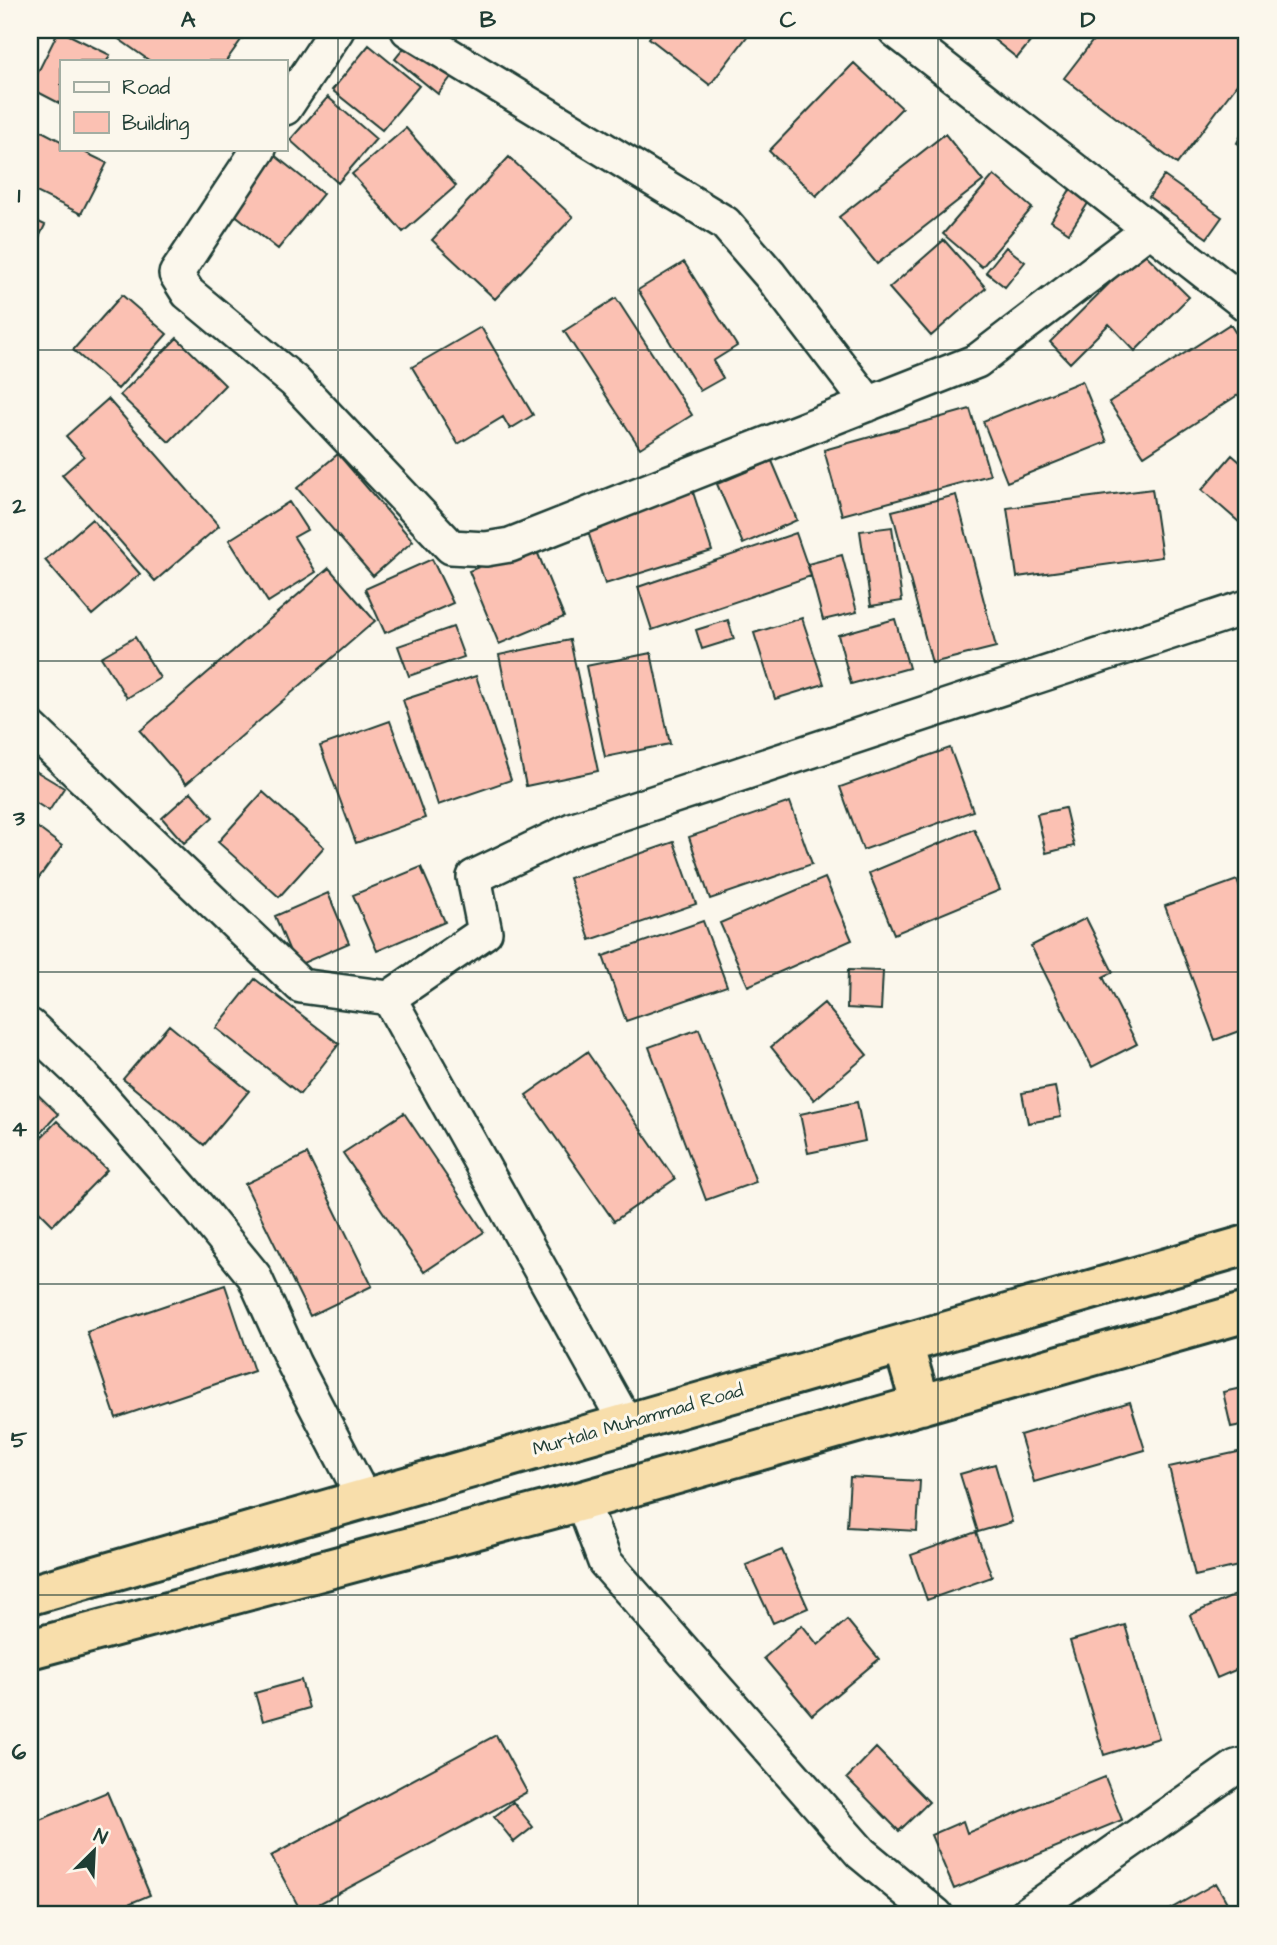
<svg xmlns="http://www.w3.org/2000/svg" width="1277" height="1945" viewBox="0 0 1277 1945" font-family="'Architects Daughter',sans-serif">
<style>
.building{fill:#fbc1b3;stroke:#1f3d34;stroke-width:2}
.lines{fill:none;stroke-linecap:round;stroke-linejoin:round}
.street-casing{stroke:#1f3d34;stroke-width:38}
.highway-casing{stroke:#1f3d34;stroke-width:44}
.street{stroke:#fbf7ec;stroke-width:33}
.highway{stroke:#f8deab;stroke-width:38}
.grid{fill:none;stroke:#1f3d34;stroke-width:2;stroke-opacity:0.55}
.labels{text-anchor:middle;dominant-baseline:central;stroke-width:6;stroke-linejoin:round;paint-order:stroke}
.street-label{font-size:19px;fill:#1f3d34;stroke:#fbf7ec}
.neatline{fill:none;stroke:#1f3d34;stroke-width:2.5}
.grid-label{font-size:23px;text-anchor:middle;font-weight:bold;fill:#1f3d34}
</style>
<rect width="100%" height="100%" fill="#fbf7ec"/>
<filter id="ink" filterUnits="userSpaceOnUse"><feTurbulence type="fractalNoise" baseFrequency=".0143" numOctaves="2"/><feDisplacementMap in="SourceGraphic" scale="14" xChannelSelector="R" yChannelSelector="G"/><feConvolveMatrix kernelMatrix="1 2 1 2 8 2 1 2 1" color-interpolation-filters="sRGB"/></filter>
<g filter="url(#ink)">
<path class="building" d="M 59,30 L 110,55 L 107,61 L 61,61 L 61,104 L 30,88 Z
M 116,30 L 242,30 L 246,33 L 226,61 L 150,61 L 113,35 Z
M 655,30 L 752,30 L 710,85 L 649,38 Z
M 982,30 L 1040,30 L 1017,58 Z
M 1101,30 L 1236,30 L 1247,39 L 1247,71 L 1177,164 L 1064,78 Z
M 408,43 L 451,77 L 438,94 L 395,59 Z
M 369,45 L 419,86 L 382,130 L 332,90 Z
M 854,63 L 902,108 L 816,196 L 769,151 Z
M 328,97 L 376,139 L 338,183 L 290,140 Z
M 1247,124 L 1247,149 L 1237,143 Z
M 30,125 L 61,141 L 61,149 L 78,149 L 107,163 L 81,214 L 30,189 Z
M 406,128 L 456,186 L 403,232 L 352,174 Z
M 945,134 L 983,181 L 877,264 L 839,217 Z
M 273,154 L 323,194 L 278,249 L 228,209 Z
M 509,157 L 573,217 L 495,299 L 432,240 Z
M 994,175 L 1032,208 L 982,267 L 943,234 Z
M 1164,176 L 1222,217 L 1207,238 L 1149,197 Z
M 1071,188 L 1090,200 L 1069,233 L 1051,221 Z
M 30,218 L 45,225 L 30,256 Z
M 944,240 L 986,288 L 931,336 L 889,288 Z
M 1006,247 L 1025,262 L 1005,287 L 986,272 Z
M 1142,251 L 1189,297 L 1135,351 L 1109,324 L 1070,363 L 1050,342 Z
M 684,262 L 737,346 L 713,361 L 723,378 L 700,391 L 638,290 Z
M 122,295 L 167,334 L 118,389 L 73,350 Z
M 616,298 L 692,415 L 640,448 L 564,331 Z
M 1230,324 L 1247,351 L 1247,389 L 1144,456 L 1109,402 Z
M 481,327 L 533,415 L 510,429 L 503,417 L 458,444 L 412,367 Z
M 177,338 L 225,385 L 169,442 L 120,395 Z
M 1082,381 L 1107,442 L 1007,482 L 983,421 Z
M 108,399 L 219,526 L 155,581 L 62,475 L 84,456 L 66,436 Z
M 970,409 L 990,475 L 842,515 L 824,450 Z
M 338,454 L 413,541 L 373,576 L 297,488 Z
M 1232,455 L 1247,468 L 1247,529 L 1202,490 Z
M 772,461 L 797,520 L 743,544 L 717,484 Z
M 692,489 L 712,551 L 605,584 L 585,522 Z
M 1152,489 L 1162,557 L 1017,577 L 1007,508 Z
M 956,495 L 996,647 L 932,663 L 892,511 Z
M 289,502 L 307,530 L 294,537 L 316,572 L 268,602 L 229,540 Z
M 92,519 L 140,574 L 92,615 L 45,560 Z
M 892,527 L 902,601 L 871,606 L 860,531 Z
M 796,533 L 811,576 L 652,630 L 638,587 Z
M 534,544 L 564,617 L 499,644 L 469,571 Z
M 842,555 L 857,612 L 823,620 L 808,564 Z
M 432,559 L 453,603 L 385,633 L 365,589 Z
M 329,568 L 375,621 L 186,784 L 140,731 Z
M 802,618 L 824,684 L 775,699 L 754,633 Z
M 895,619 L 909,668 L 851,684 L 838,635 Z
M 728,620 L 734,639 L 702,649 L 696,630 Z
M 453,627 L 464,657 L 409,676 L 398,646 Z
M 135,637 L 160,678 L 127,698 L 101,657 Z
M 570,640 L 598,771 L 526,786 L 499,655 Z
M 651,653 L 670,744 L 605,757 L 586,666 Z
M 476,676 L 511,780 L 438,805 L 403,700 Z
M 390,721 L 425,818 L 356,843 L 320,746 Z
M 950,748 L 973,811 L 863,850 L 840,787 Z
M 34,770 L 64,788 L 49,811 L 30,799 L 30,777 Z
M 191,792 L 213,817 L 184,843 L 162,818 Z
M 263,792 L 324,847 L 279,897 L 218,842 Z
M 790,802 L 812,864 L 710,899 L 689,837 Z
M 1065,808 L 1074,846 L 1046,853 L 1037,814 Z
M 30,822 L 62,846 L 30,890 Z
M 974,829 L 1000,890 L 894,934 L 869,873 Z
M 674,842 L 696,904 L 590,940 L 569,878 Z
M 421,867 L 445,922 L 377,951 L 353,895 Z
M 825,878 L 852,940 L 748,986 L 720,923 Z
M 1237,880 L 1247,908 L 1247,1028 L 1215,1040 L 1165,906 Z
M 328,893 L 349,943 L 296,966 L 275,916 Z
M 1086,918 L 1113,972 L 1103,977 L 1137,1044 L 1092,1067 L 1031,946 Z
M 703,921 L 727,986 L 626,1021 L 603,956 Z
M 848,970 L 883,971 L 881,1010 L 847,1008 Z
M 255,979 L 339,1044 L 300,1094 L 216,1028 Z
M 824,1003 L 867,1055 L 814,1100 L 771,1047 Z
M 169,1025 L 249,1091 L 204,1145 L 123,1079 Z
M 699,1029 L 756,1182 L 706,1200 L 649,1047 Z
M 587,1052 L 675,1179 L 614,1221 L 526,1095 Z
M 30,1087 L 58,1114 L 30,1144 Z
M 1055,1087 L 1061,1117 L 1028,1123 L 1022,1093 Z
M 857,1102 L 865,1141 L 808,1153 L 800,1114 Z
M 404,1113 L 484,1232 L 424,1272 L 343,1153 Z
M 57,1121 L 107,1170 L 53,1225 L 30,1202 L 30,1149 Z
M 307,1154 L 372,1286 L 310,1316 L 245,1184 Z
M 225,1285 L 254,1371 L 116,1418 L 87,1332 Z
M 1246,1387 L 1247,1424 L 1231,1427 L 1223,1392 Z
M 1130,1402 L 1145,1450 L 1034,1482 L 1020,1435 Z
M 1247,1450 L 1247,1564 L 1195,1576 L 1169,1467 Z
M 995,1464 L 1012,1522 L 978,1532 L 960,1474 Z
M 850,1477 L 920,1481 L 917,1531 L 847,1527 Z
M 976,1532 L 992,1577 L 927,1600 L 911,1555 Z
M 782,1550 L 808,1608 L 773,1623 L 746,1565 Z
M 1247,1590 L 1247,1665 L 1217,1678 L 1190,1615 Z
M 847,1620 L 879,1659 L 812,1715 L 764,1658 L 802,1625 L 818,1645 Z
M 1125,1625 L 1159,1738 L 1104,1755 L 1070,1641 Z
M 301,1680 L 309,1708 L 263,1721 L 255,1693 Z
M 496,1735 L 527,1792 L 302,1913 L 271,1856 Z
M 876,1748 L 929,1802 L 899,1831 L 847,1778 Z
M 1105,1777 L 1122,1820 L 954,1889 L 931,1835 L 963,1821 L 967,1833 Z
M 107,1792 L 150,1895 L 102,1915 L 30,1915 L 30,1824 Z
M 513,1802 L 533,1827 L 514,1842 L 494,1817 Z
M 1216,1883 L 1234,1915 L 1169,1915 L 1167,1911 Z"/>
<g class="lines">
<g class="street-casing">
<path id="street" d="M 408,30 L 725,223 L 770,275 L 869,404
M 895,30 L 1247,305
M 285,108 L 337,30
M 259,149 L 176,274 L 188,293 L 294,381 L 451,547 L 486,549 L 510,545 L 977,361 L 1150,229
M 30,727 L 301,986 L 389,998
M 30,1026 L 84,1077 L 197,1206 L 254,1276 L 294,1364 L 364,1499
M 626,1423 L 389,998 L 485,932 L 474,877 L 574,829 L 1247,607
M 582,1501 L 605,1562 L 861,1853 L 936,1915
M 1025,1915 L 1236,1767 L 1247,1764"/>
</g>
<g class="highway-casing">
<path id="highway" d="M 903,1344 L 921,1405
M 30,1595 L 1247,1245
M 30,1649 L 582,1501 L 1247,1312"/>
</g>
<use href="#street" class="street"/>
<use href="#highway" class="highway"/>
</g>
</g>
<path class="grid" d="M 338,30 L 338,1915M 638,30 L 638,1915M 938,30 L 938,1915M 30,350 L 1247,350M 30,661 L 1247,661M 30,972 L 1247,972M 30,1284 L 1247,1284M 30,1595 L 1247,1595"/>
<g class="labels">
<g class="street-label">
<text transform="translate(638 1420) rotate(-16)">Murtala Muhammad Road</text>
</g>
</g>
<rect width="1277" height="1945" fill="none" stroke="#fbf7ec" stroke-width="77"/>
<rect x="60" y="60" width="228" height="91" fill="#fbf7ec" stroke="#a3ada2" stroke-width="2"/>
<rect x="74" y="82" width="35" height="10" fill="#fbf7ec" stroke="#a3ada2" stroke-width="2"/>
<text x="122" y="94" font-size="21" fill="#1f3d34">Road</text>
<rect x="74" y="112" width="35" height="21" fill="#fbc1b3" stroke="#a3ada2" stroke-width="2"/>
<text x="122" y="130" font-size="21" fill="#1f3d34">Building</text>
<g transform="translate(94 1851) rotate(24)" stroke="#fbf7ec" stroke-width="5" paint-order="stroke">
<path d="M0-5L12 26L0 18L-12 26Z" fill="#1f3d34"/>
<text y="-10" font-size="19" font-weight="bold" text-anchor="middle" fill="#1f3d34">N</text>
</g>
<rect x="38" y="38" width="1200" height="1868" class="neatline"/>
<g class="grid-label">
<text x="188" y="27">A</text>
<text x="488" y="27">B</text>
<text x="788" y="27">C</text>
<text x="1088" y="27">D</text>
<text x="19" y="202">1</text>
<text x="19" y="513">2</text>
<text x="19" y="825">3</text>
<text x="19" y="1136">4</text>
<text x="19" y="1447">5</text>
<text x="19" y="1759">6</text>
</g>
</svg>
